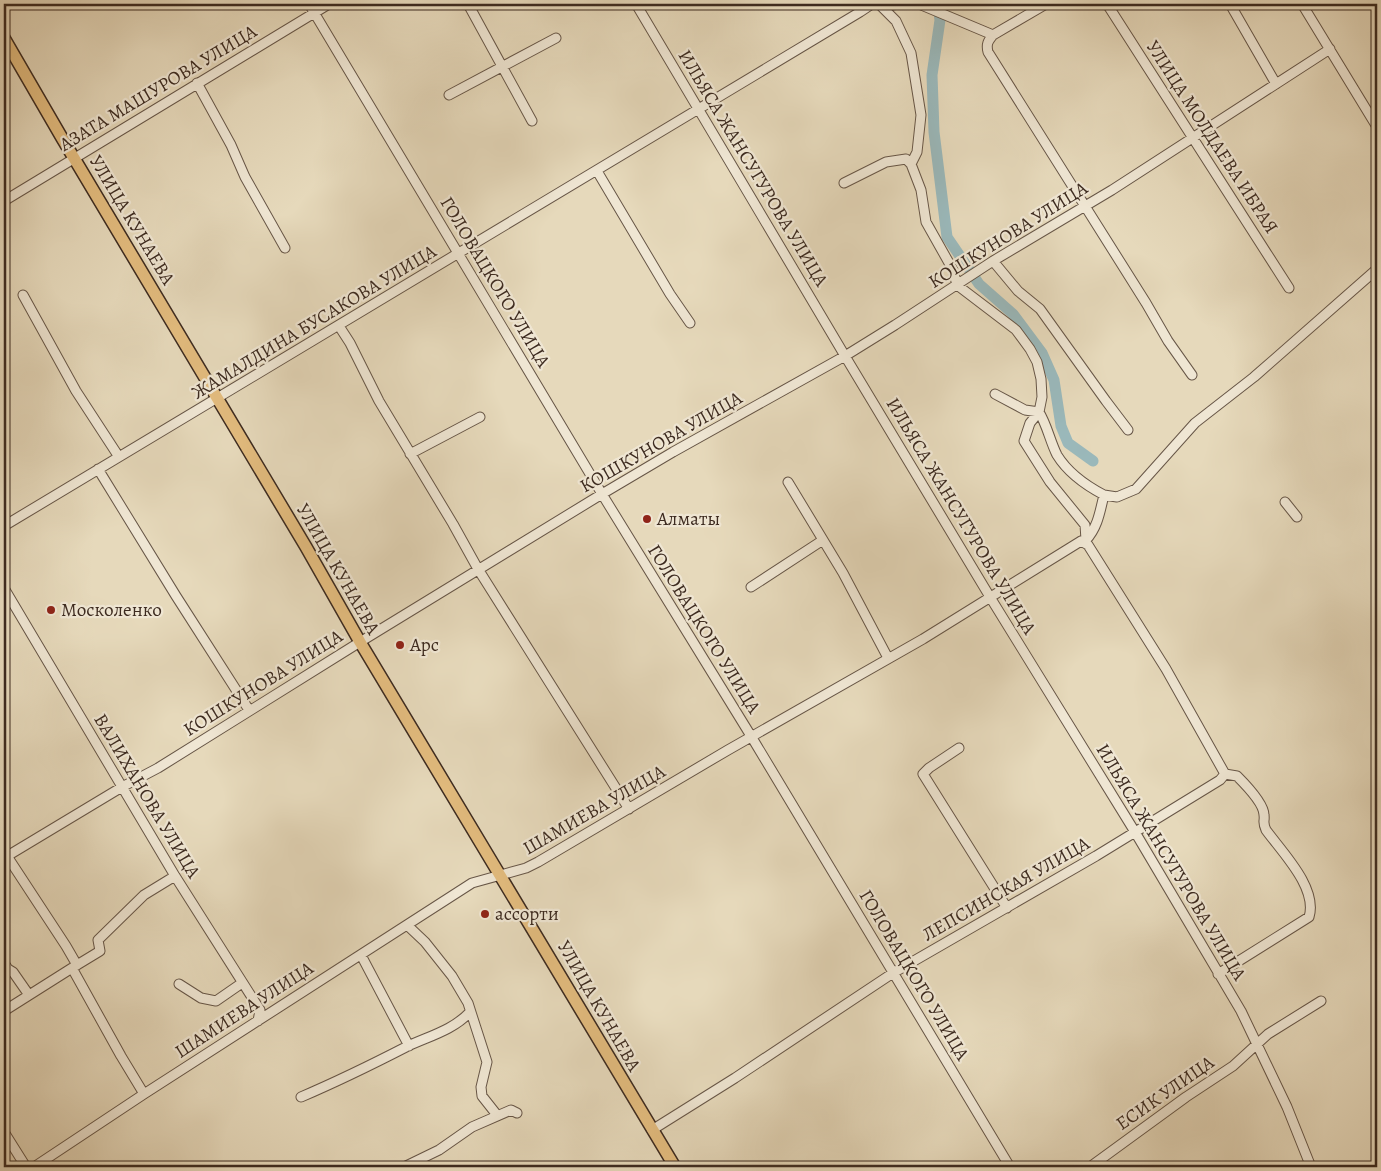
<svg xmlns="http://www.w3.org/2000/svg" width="1381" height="1171" viewBox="0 0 1381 1171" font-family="Alegreya,serif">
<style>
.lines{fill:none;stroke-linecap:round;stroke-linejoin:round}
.river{stroke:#9ab8ba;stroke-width:11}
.minor-casing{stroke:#675647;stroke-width:11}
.major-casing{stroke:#3d2b20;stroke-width:14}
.minor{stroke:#efe6d3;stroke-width:9}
.major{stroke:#e3bc7e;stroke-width:11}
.poi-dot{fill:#8f2418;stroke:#efe6d3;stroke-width:2}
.labels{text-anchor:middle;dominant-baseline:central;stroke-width:4.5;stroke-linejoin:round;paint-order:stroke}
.street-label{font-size:19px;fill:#3d2b20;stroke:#efe6d3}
.poi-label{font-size:19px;fill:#3d2b20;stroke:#efe6d3;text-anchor:start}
</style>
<rect width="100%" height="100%" fill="#e6d9bb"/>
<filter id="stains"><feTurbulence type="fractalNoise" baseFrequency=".004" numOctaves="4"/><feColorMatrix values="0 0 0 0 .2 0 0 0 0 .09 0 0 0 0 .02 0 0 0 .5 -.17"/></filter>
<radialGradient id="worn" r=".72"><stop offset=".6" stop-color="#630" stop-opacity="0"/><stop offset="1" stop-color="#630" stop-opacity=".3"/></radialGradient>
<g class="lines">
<path class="river" d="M 938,4 L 940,20 L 932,75 L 934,132 L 947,237 L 979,284 L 1013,314 L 1042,353 L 1054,380 L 1061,426 L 1068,443 L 1093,461"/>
<g class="minor-casing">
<path id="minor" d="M 309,4 L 602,494 L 751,736 L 1010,1167
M 468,4 L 532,121
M 636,4 L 845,356 L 990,597 L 1135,832 L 1241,1011 L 1287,1107 L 1311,1167
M 879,4 L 896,21 L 911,53 L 921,115 L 917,152 L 911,164
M 919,4 L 993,35
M 1046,4 L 993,35 C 988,41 986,44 988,52 L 1146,303 L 1168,341 L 1192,375
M 1107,4 L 1289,288
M 1230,4 L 1276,84
M 1302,4 L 1377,127
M 882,6 L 901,4
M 197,83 L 231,145 L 245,177 L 285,248
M 449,95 L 556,38
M 597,171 L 670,294 L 690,323
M 844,183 L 886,162 L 906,159 L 911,164 L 921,190 L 926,222 L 953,270 L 957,285 L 1016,330 L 1030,349 L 1037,362 L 1041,379 L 1042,397 L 1039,412 L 1030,423 L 1024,441 L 1050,482 L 1085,525 L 1086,540 L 1081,541
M 4,201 L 329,4
M 993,261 L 1018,291 L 1040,309 L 1106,401 L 1128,430
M 23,295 L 76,391 L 119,457
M 339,326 L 350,343 L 379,401 L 453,524 L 478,569 L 629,809
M 995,394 L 1025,410 L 1039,412 C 1047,425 1050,441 1057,455 C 1068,473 1085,485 1104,495
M 410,454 L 480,417
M 98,469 L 176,596 L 249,710
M 788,482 L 843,573 L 888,658
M 1285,502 L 1297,517
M 4,526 L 860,12 L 872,4
M 1086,540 C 1098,527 1100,511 1104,495 L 1117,497 L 1136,489 L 1195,423 L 1254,377 L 1377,269
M 751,587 L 823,540
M 4,588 L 175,876 L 260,1010 L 258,1021
M 959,748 L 929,768 L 923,774 L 1007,908
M 7,856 L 66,946 L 77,965
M 4,858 L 122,787 L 158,768 L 360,642 L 602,494 L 673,452 L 845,356 L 895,325 L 993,261 L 1112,190 L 1330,49
M 407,925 L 425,942 L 452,976 L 468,1003 L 487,1062 L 481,1087 L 482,1096 L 497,1115
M 361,955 L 409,1046
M 4,963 L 8,969 L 13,972 L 29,995
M 72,968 L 100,951 L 98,940 L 144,895 L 175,876
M 1218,974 L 1309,917 C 1318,888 1282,852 1266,830 C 1262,821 1265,822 1264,815 C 1264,804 1245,784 1237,776 L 1225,774
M 179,984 L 201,998 L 216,1001 L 242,983
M 4,1011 L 72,968 L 121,1056 L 144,1094
M 301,1097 C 336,1082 371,1065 406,1047 C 429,1036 452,1031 470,1012
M 652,1130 L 735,1078 L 893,973 L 1096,856 L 1220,780 L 1225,774
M 4,1132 L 26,1167
M 34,1167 L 144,1094 L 472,883 L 526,868 L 538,862 L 728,750 L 923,639 L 1081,541 L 1088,545 L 1166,669 L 1225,774
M 404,1167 L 439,1150 L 472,1127 L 511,1110 L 517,1113
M 1090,1167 L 1186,1097 L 1233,1066 L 1268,1034 L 1321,1001"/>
</g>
<g class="major-casing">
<path id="major" d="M 4,38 L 62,138 L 306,547 L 360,642 L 675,1167"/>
</g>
<use href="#minor" class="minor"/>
<use href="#major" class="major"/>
</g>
<g class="poi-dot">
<circle cx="647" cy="519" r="5"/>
<circle cx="51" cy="610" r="5"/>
<circle cx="400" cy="645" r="5"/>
<circle cx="485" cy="914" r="5"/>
</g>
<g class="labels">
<g class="street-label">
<text transform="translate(158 88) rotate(-31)">АЗАТА МАШУРОВА УЛИЦА</text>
<text transform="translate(1212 137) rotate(57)">УЛИЦА МОЛДАЕВА ИБРАЯ</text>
<text transform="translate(753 168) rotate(59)">ИЛЬЯСА ЖАНСУГУРОВА УЛИЦА</text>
<text transform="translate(132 220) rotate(59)">УЛИЦА КУНАЕВА</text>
<text transform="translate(1008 235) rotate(-32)">КОШКУНОВА УЛИЦА</text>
<text transform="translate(495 282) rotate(59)">ГОЛОВАЦКОГО УЛИЦА</text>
<text transform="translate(314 322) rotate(-31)">ЖАМАЛДИНА БУСАКОВА УЛИЦА</text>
<text transform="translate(661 442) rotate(-30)">КОШКУНОВА УЛИЦА</text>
<text transform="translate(961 516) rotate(59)">ИЛЬЯСА ЖАНСУГУРОВА УЛИЦА</text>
<text transform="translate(338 569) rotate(60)">УЛИЦА КУНАЕВА</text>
<text transform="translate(704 629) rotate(58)">ГОЛОВАЦКОГО УЛИЦА</text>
<text transform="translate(263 683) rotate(-32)">КОШКУНОВА УЛИЦА</text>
<text transform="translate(147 796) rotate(59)">ВАЛИХАНОВА УЛИЦА</text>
<text transform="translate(594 810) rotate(-30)">ШАМИЕВА УЛИЦА</text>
<text transform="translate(1171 862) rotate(59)">ИЛЬЯСА ЖАНСУГУРОВА УЛИЦА</text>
<text transform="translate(1006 889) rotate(-30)">ЛЕПСИНСКАЯ УЛИЦА</text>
<text transform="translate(914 975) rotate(59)">ГОЛОВАЦКОГО УЛИЦА</text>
<text transform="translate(599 1006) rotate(60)">УЛИЦА КУНАЕВА</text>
<text transform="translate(244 1010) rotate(-33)">ШАМИЕВА УЛИЦА</text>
<text transform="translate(1165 1093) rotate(-35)">ЕСИК УЛИЦА</text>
</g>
<g class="poi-label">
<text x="657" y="519">Алматы</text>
<text x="61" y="610">Москоленко</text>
<text x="410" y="645">Арс</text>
<text x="495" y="914">ассорти</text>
</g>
</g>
<rect width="1381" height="1171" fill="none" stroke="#e6d9bb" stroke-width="20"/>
<rect x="5" y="5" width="1371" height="1161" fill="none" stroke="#3d2b20" stroke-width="2.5"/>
<rect x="10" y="10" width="1361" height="1151" fill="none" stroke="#3d2b20"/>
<rect width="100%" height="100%" filter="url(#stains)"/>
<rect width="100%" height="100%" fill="url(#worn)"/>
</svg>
